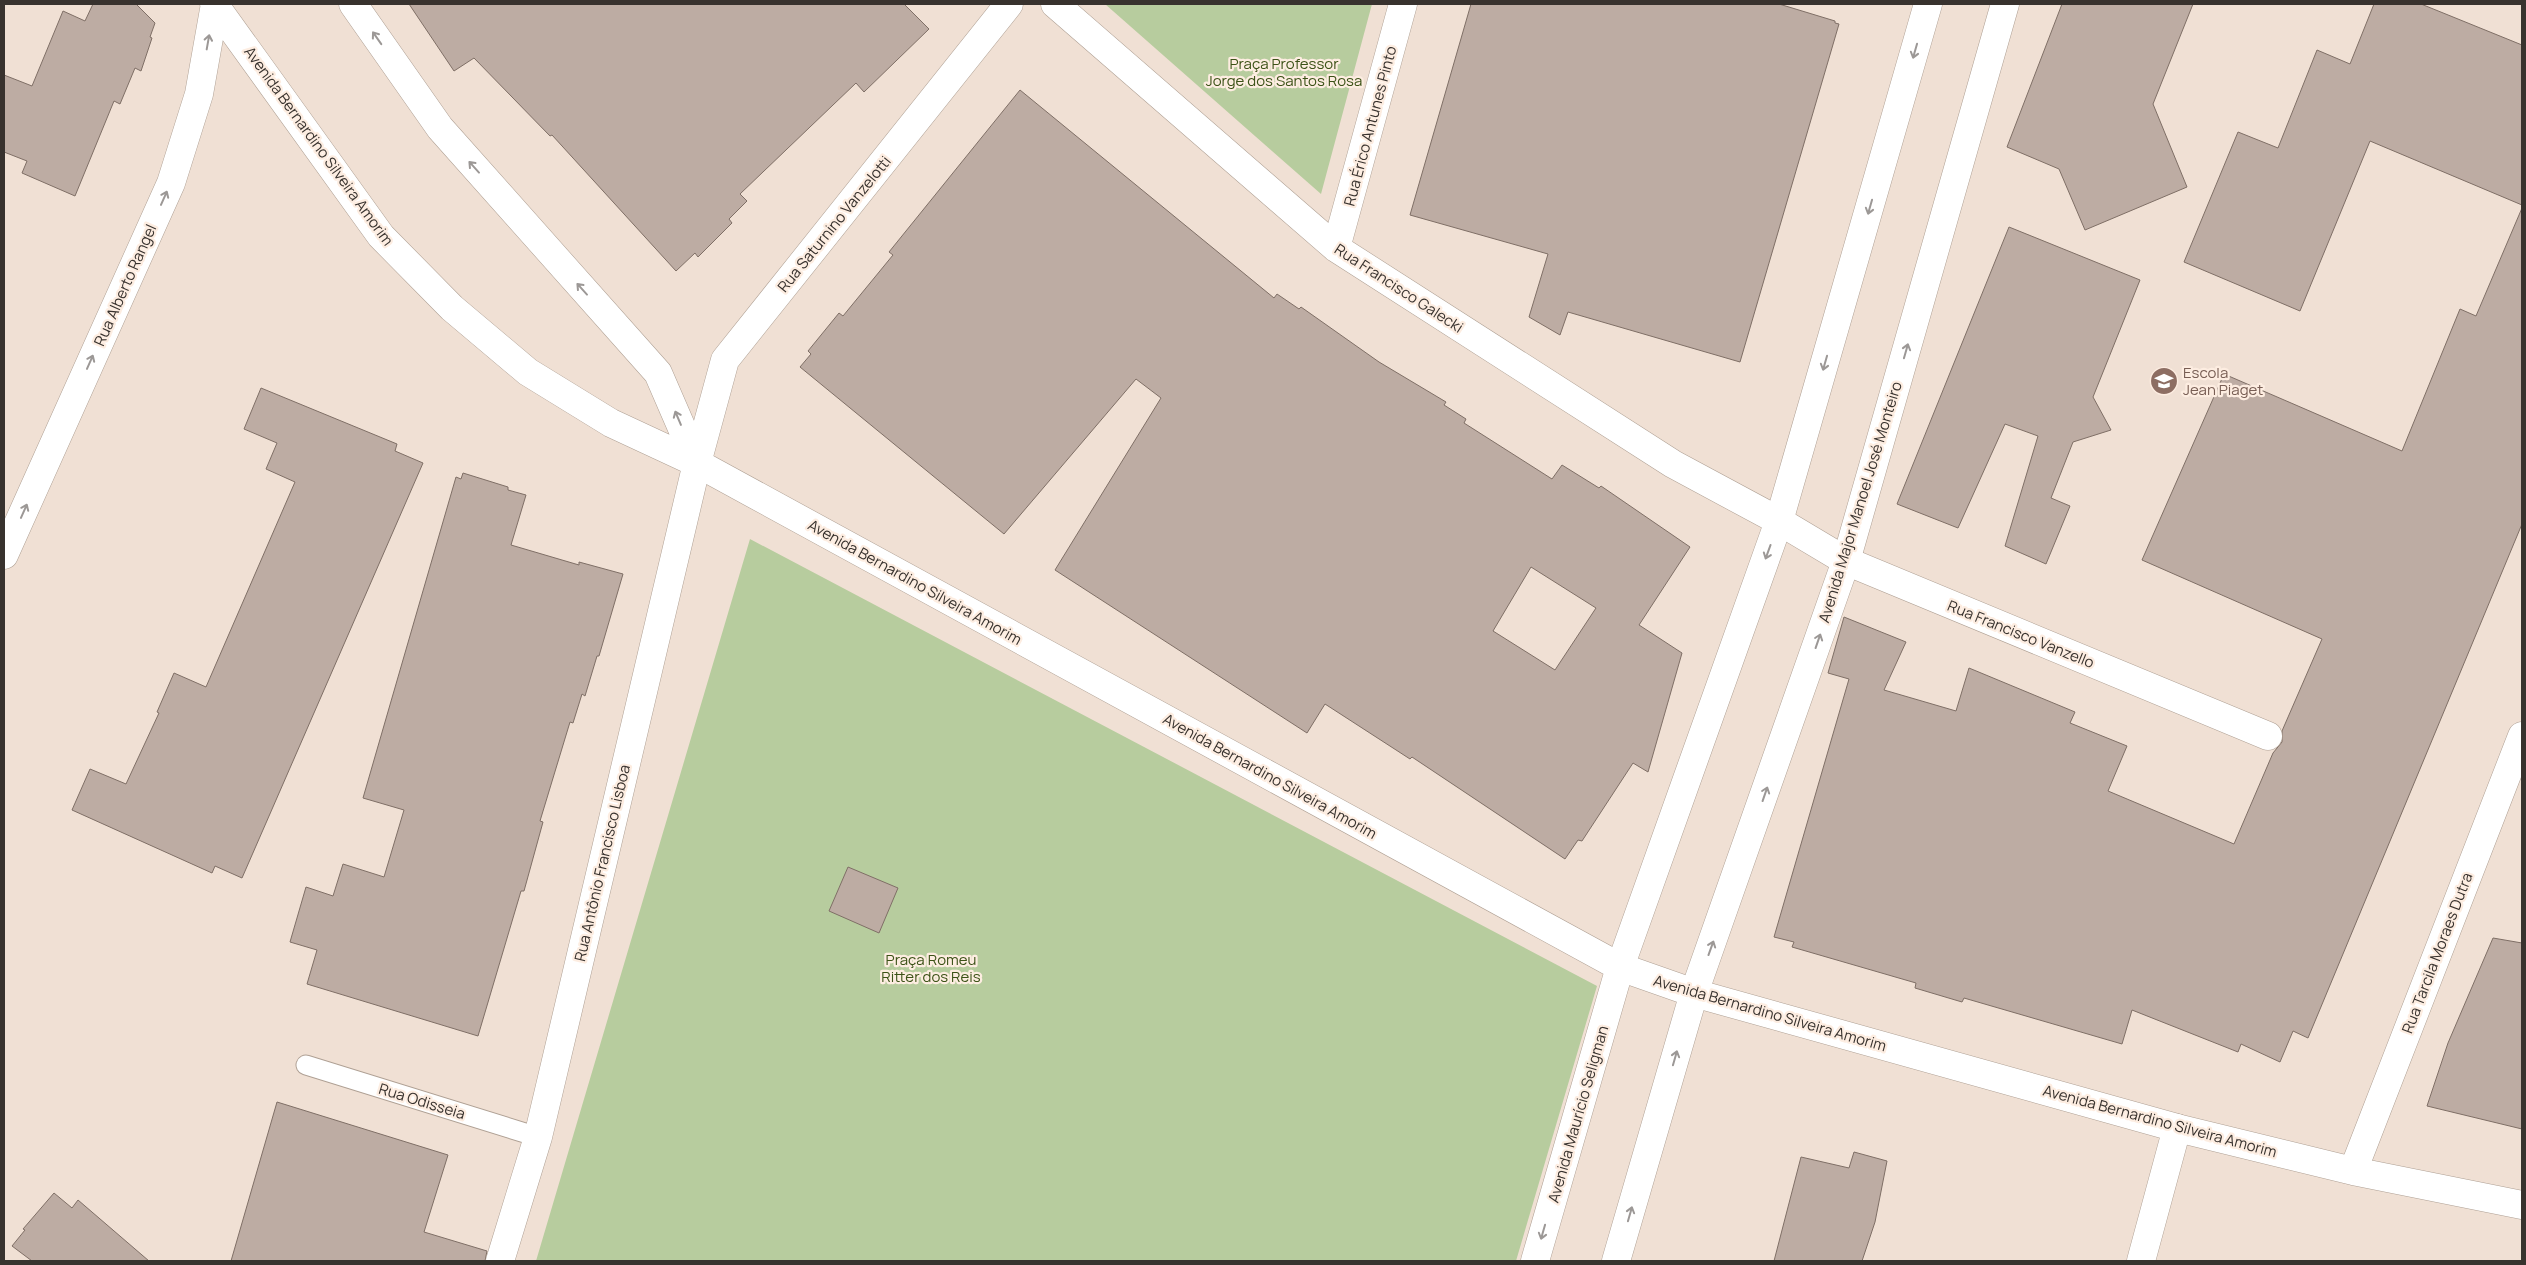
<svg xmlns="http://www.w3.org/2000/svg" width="2526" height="1265" viewBox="0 0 2526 1265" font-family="Manrope,sans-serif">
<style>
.green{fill:#b7cc9e}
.building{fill:#bdaca3;stroke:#7f6f66;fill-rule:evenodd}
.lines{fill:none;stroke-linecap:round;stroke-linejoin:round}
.service-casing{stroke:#afa094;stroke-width:21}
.minor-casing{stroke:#afa094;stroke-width:29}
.tertiary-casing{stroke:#afa094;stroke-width:29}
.secondary-casing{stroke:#afa094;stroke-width:29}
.service{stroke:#fff;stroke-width:19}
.minor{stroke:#fff;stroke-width:28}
.tertiary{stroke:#fff;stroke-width:28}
.secondary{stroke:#fff;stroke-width:28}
.oneway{stroke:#9c9896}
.labels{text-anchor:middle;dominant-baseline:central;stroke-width:4.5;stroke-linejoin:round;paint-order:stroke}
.park-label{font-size:15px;fill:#3c5217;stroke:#fdede1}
.street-label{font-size:15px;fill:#38322e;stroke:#fdede1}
.education-label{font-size:15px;fill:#785e54;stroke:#fdede1;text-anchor:start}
</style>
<rect width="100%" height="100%" fill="#f0e0d4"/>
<path class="green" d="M 1105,4 L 1372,4 L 1321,194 Z
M 750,539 L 1597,986 L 1516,1261 L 536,1261 Z"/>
<path class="building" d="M 93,4 L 136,4 L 155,23 L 150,37 L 152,38 L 141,71 L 135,68 L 120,104 L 114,101 L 75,196 L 22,173 L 27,161 L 4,152 L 4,75 L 32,86 L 63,11 L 85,21 Z
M 409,4 L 904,4 L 929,29 L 864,92 L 856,83 L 740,194 L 747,201 L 729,219 L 732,223 L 698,257 L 695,253 L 676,271 L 552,135 L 550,136 L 474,58 L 454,71 Z
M 1471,4 L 1779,4 L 1835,21 L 1835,23 L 1839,24 L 1740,362 L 1568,312 L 1560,335 L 1529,317 L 1548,254 L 1410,215 Z
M 2062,4 L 2193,4 L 2153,104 L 2187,187 L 2085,230 L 2059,169 L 2007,147 Z
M 2374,4 L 2421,4 L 2522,45 L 2522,205 L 2370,141 L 2300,311 L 2184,262 L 2238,132 L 2278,148 L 2317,50 L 2350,64 Z
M 1020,90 L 1274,298 L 1277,294 L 1299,309 L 1301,307 L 1379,362 L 1446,402 L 1444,405 L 1466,419 L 1464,423 L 1552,479 L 1562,465 L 1599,488 L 1601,486 L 1690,547 L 1639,625 L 1682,653 L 1648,772 L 1633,763 L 1582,841 L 1578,840 L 1565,859 L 1412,757 L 1410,759 L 1325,704 L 1307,733 L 1055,570 L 1161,398 L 1136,379 L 1004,534 L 800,367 L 811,354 L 808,351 L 839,313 L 843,316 L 893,255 L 889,252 ZM 1531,567 L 1596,608 L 1555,670 L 1493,631 Z
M 2522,208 L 2522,524 L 2308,1038 L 2293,1031 L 2280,1062 L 2241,1044 L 2238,1052 L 2132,1010 L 2122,1044 L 1964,998 L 1962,1002 L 1915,988 L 1916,983 L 1792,947 L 1794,942 L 1774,937 L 1849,679 L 1828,673 L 1844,617 L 1906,642 L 1884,690 L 1956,711 L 1969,668 L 2075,712 L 2070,723 L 2127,746 L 2108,791 L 2234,844 L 2273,753 L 2282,742 L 2282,731 L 2322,639 L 2142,560 L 2224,374 L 2402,451 L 2460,309 L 2476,316 Z
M 2009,227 L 2140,280 L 2093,397 L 2111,430 L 2073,442 L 2051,498 L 2070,506 L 2046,564 L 2005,546 L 2038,436 L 2005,424 L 1958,528 L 1897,504 Z
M 261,388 L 397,444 L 395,451 L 423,463 L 242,878 L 215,866 L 212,873 L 72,810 L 90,769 L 126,784 L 159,713 L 157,712 L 174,673 L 206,687 L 295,482 L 266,469 L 277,443 L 244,429 Z
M 463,473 L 508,487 L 508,490 L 526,495 L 511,545 L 579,565 L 579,562 L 623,574 L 599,656 L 597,656 L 585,696 L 582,694 L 573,723 L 570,722 L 540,821 L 543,822 L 524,891 L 521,891 L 478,1036 L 307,984 L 317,950 L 290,942 L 306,887 L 333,896 L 343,864 L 384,877 L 404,810 L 363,798 L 456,477 L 461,479 Z
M 848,867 L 898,888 L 879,933 L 829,911 Z
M 2493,938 L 2522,943 L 2522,1129 L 2427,1106 L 2448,1043 Z
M 277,1102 L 448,1155 L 424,1232 L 487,1251 L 485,1261 L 231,1261 Z
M 1854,1152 L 1887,1161 L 1875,1222 L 1862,1261 L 1774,1261 L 1801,1157 L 1849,1168 Z
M 54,1193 L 72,1208 L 78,1200 L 149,1261 L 32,1261 L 12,1246 L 25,1230 L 23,1229 Z"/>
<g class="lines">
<g class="service-casing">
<path id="service" d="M 306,1065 L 538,1137"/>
</g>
<g class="minor-casing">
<path id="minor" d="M 1055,4 L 1336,248 L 1673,464 L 1779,521 L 1846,561 L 2268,736
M 1336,248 L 1403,4
M 697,463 L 725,360 L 1009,4
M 2141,1261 L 2177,1128"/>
</g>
<g class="tertiary-casing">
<path id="tertiary" d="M 2005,4 L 1846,561 L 1694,993 L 2177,1128 L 2353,1171 L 2522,1205
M 1620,967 L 1779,521 L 1928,4
M 2353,1171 L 2522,736
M 500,1261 L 538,1137 L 697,463"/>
</g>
<g class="secondary-casing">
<path id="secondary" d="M 214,4 L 381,236 L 452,308 L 528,372 L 611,423 L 697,463 L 1620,967 L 1694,993 L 1616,1261
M 353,4 L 440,128 L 658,373 L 697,463
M 4,555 L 171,183 L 199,94 L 215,4
M 1535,1261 L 1620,967"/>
</g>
<use href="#service" class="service"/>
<use href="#minor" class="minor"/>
<use href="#tertiary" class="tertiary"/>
<use href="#secondary" class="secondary"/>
</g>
<defs><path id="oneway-shaft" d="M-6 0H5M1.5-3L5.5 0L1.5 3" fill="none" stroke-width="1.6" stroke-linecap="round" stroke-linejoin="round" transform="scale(1.25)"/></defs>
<g class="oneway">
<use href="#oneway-shaft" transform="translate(377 38) rotate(-125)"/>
<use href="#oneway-shaft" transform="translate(208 42) rotate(-80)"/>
<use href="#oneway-shaft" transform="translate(1915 51) rotate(106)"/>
<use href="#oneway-shaft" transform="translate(474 167) rotate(-132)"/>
<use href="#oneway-shaft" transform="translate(164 198) rotate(-66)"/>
<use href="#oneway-shaft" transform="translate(1870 207) rotate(106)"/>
<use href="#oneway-shaft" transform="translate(582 289) rotate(-132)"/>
<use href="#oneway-shaft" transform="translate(1906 351) rotate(-74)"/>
<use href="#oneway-shaft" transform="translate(90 362) rotate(-66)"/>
<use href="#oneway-shaft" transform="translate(1825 363) rotate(106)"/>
<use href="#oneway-shaft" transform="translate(678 418) rotate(-113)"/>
<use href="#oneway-shaft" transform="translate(24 511) rotate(-66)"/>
<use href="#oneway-shaft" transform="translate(1768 552) rotate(110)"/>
<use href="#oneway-shaft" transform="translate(1818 641) rotate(-71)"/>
<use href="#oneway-shaft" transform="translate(1765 794) rotate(-71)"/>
<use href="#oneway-shaft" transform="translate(1711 948) rotate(-70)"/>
<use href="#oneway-shaft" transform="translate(1675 1058) rotate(-74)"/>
<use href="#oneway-shaft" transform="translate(1630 1214) rotate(-74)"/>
<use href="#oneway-shaft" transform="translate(1543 1232) rotate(106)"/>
</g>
<defs>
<g id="school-disc" transform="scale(1.4375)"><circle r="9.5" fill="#8d6e63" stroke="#fdede1"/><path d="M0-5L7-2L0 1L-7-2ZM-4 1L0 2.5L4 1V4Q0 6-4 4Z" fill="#fff"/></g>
</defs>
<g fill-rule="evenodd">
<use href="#school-disc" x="2164" y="381"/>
</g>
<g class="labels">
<g class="park-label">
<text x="1284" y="63">Praça Professor<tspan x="1284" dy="17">Jorge dos Santos Rosa</tspan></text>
<text x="931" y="959">Praça Romeu<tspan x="931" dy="17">Ritter dos Reis</tspan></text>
</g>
<g class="street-label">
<text transform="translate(1370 126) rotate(-75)">Rua Érico Antunes Pinto</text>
<text transform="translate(319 146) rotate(54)">Avenida Bernardino Silveira Amorim</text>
<text transform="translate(834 224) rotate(-51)">Rua Saturnino Vanzelotti</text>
<text transform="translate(125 285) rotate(-66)">Rua Alberto Rangel</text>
<text transform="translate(1399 288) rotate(33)">Rua Francisco Galecki</text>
<text transform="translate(1860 502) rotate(-73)">Avenida Major Manoel José Monteiro</text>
<text transform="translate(915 582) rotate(29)">Avenida Bernardino Silveira Amorim</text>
<text transform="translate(2021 634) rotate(22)">Rua Francisco Vanzello</text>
<text transform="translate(1270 776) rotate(29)">Avenida Bernardino Silveira Amorim</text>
<text transform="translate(602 863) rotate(-77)">Rua Antônio Francisco Lisboa</text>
<text transform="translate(2437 953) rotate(-69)">Rua Tarcila Moraes Dutra</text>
<text transform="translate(1770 1013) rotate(16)">Avenida Bernardino Silveira Amorim</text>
<text transform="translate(422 1101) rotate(17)">Rua Odisseia</text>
<text transform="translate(1578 1114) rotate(-74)">Avenida Maurício Seligman</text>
<text transform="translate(2160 1121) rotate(15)">Avenida Bernardino Silveira Amorim</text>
</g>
<g class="education-label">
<text x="2183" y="372">Escola<tspan x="2183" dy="17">Jean Piaget</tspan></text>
</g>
</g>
<rect width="2526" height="1265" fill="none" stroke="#38322e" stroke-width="10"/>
</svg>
